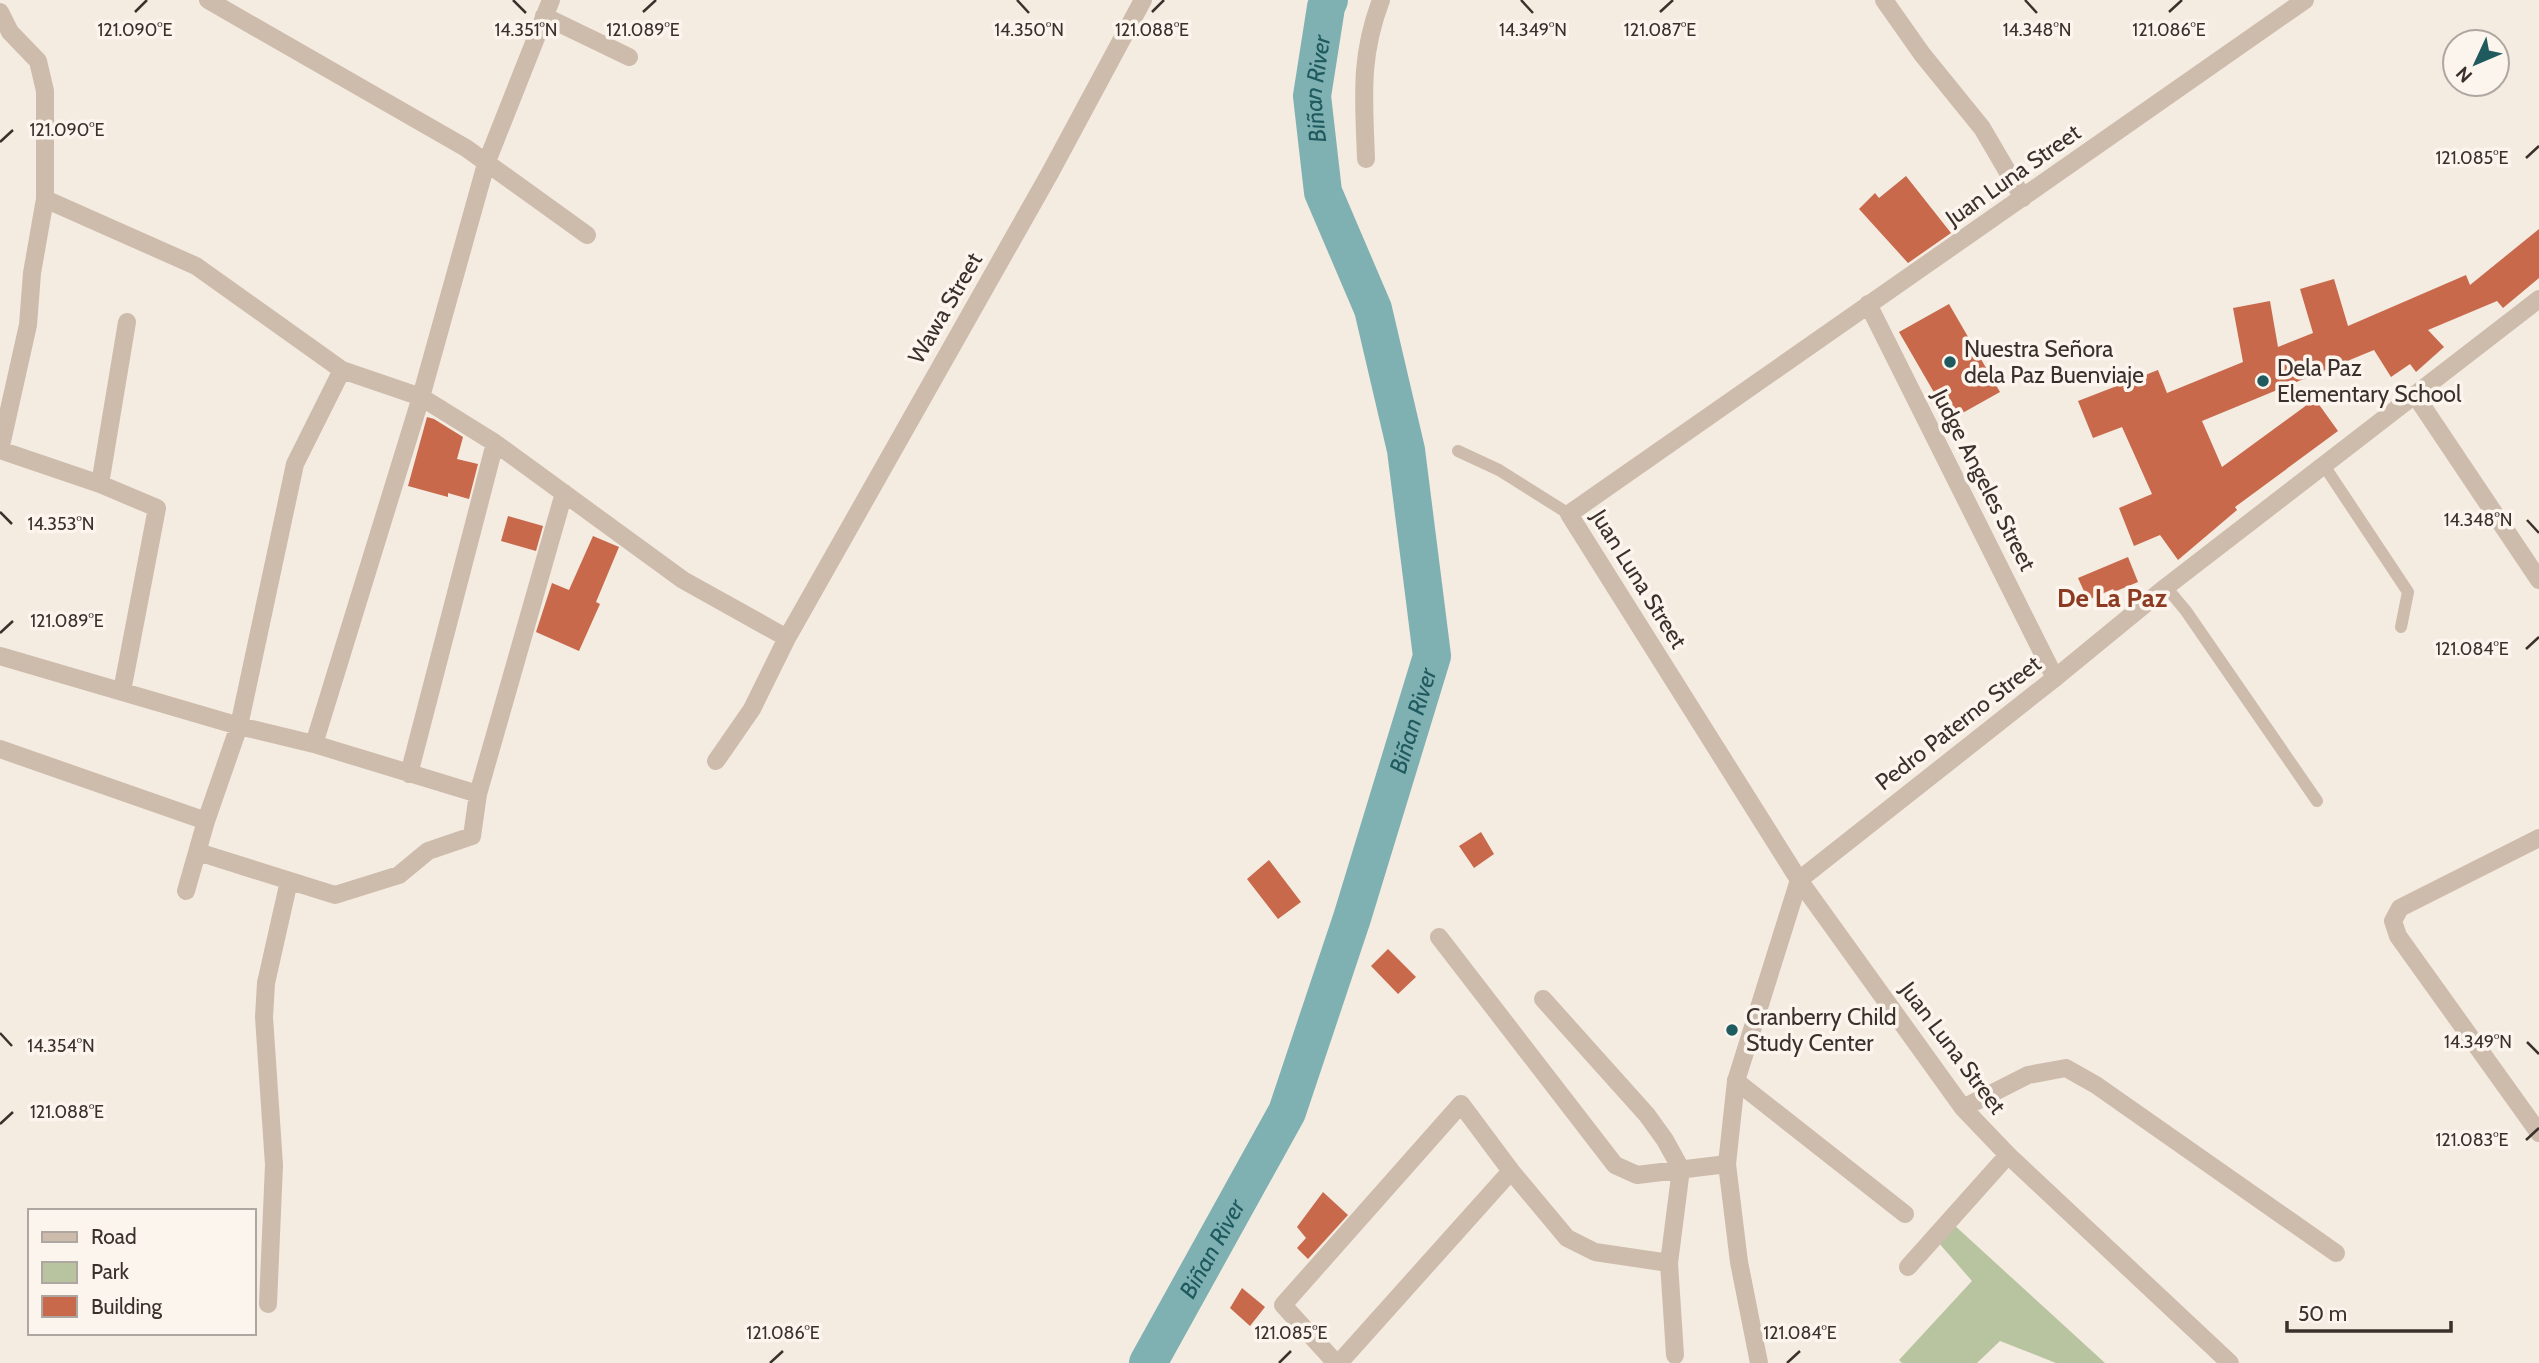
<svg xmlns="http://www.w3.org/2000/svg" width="2539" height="1363" viewBox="0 0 2539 1363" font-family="Cabin,sans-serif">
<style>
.green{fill:#b8c4a0}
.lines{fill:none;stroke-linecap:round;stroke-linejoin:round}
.river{stroke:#7fb0b2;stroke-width:38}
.building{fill:#c8694b}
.service{stroke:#cdbbac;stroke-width:12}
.minor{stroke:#cdbbac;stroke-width:18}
.tertiary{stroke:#cdbbac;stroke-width:18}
.ticks{fill:none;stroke:#3b302b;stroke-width:2.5}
.poi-dot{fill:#1f5a5e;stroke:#fbf5ee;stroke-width:2.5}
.labels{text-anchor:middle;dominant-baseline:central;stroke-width:7;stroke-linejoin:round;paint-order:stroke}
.street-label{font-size:23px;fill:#3b302b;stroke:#fbf5ee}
.poi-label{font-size:23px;fill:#3b302b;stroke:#fbf5ee;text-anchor:start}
.water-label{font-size:24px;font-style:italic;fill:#1f5a5e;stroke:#fbf5ee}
.quarter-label{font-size:26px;font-weight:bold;fill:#8c3b22;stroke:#fbf5ee}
.ticks-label{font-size:18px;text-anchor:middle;fill:#3b302b;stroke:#fbf5ee;stroke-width:7;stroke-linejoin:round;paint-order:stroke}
</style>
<rect width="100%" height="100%" fill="#f4ebe1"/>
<path class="green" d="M 1953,1224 L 2105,1363 L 2056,1363 L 2000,1341 L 1977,1363 L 1902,1363 L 1899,1360 L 1972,1281 L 1938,1242 Z"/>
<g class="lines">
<path class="river" id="s1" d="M 1148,1363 L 1287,1112 L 1352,918 L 1432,656 L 1406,450 L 1373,309 L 1323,192 L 1312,96 L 1326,7 L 1329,0"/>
</g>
<path class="building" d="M 1906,176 L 1951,233 L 1908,263 L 1859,209 L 1875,193 L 1879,198 Z
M 2539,229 L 2539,278 L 2503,308 L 2497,301 L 2428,330 L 2444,347 L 2416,372 L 2410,364 L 2391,377 L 2374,350 L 2202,421 L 2222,467 L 2315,399 L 2338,431 L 2235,507 L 2237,510 L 2178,560 L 2160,535 L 2134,546 L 2119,508 L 2152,494 L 2122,427 L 2093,438 L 2078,401 L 2158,370 L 2167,393 L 2243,362 L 2233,308 L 2270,301 L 2278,347 L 2313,333 L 2300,289 L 2334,279 L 2348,326 L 2466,275 L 2470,285 Z
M 1949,304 L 2000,392 L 1950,420 L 1899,332 Z
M 427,417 L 434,419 L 463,437 L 457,459 L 478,464 L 469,499 L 448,493 L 448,497 L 408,486 Z
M 508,516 L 543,526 L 536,551 L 501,541 Z
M 593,536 L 619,547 L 596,602 L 600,604 L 579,651 L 536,632 L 552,583 L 569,590 Z
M 2128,557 L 2138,582 L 2114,592 L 2113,589 L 2088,600 L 2078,578 Z
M 1481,832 L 1494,854 L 1474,868 L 1459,846 Z
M 1269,860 L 1301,902 L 1278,919 L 1247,879 Z
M 1388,949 L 1416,977 L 1398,994 L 1371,966 Z
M 1323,1192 L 1348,1215 L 1308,1259 L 1297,1248 L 1306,1238 L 1297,1227 Z
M 1242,1288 L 1265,1307 L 1250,1326 L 1230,1308 Z"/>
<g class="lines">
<path class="service" d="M 1458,451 L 1499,470 L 1569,514
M 2323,464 L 2408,592 L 2401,627
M 2166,587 L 2186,611 L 2317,801"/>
<path class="minor" d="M 208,0 L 466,148 L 587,235
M 1884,0 L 1922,54 L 1982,128 L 2023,198
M 0,12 L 10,32 L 38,61 L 45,91 L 45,199 L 196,266 L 342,370 L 421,397 L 495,443 L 683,580 L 787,638
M 544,16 L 629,57
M 1366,159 C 1364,99 1359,58 1381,0
M 45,199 L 32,273 L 28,325 L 0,450 L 100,484 L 157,508 L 122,691
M 1868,304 L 2055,678
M 2415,395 L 2539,580
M 100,484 L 127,322
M 0,656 L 239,726 L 314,744 L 478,794 L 564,493
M 314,744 L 421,397 L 486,164 L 551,0
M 0,749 L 206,821
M 716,761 L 752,709 L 787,638 L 1050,173 L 1143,0
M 409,774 L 495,443
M 2539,838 L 2400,908 L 2393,921 L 2398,936 L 2539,1133
M 198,852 L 335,895 L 399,875 L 428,851 L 472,836 L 478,794
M 186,891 L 206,821 L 239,726 L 295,464 L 342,370
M 1439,937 L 1615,1165 L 1637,1175 L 1727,1164
M 1543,999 L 1647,1115 L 1665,1140 L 1681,1169 L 1669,1263 L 1675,1355
M 1736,1081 L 1905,1214
M 1963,1108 L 2028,1075 L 2066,1068 L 2096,1085 L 2336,1253
M 1908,1267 L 2008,1155
M 268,1304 L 274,1165 L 264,1017 L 266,983 L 289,881
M 1336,1363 L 1283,1305 L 1461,1104 L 1511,1171 L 1567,1238 L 1595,1252 L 1669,1263
M 1339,1363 L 1511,1171
M 2230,1363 L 2008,1155 L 1963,1108 L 1799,880 L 1569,514 L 2305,0"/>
<path class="tertiary" d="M 1759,1363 L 1739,1262 L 1727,1164 L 1736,1081 L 1799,880 L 2055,678 L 2166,587 L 2539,299"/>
</g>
<path class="ticks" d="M 513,0 L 526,13M 1017,0 L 1029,13M 1521,0 L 1533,13M 2025,0 L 2037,13M 135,12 L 147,0M 643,12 L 656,0M 1152,12 L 1164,0M 1660,12 L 1673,0M 2169,12 L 2182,0M 0,142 L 13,130M 2526,158 L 2539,146M 0,512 L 12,524M 2527,520 L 2539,533M 0,633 L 13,621M 2526,649 L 2539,637M 0,1033 L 12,1046M 2527,1042 L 2539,1054M 0,1124 L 13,1112M 2526,1140 L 2539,1128M 770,1363 L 783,1351M 1279,1363 L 1291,1351M 1787,1363 L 1800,1351"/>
<g class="poi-dot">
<circle cx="1950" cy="362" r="7"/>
<circle cx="2263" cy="381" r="7"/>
<circle cx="1732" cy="1030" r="7"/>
</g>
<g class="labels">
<g class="street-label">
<text transform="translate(2013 175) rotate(-35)">Juan Luna Street</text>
<text transform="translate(945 308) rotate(-60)">Wawa Street</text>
<text transform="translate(1984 480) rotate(63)">Judge Angeles Street</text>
<text transform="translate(1639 579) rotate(58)">Juan Luna Street</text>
<text transform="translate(1958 723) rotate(-38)">Pedro Paterno Street</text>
<text transform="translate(1953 1048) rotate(53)">Juan Luna Street</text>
</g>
<g class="poi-label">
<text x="1964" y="349">Nuestra Señora<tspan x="1964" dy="26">dela Paz Buenviaje</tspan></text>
<text x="2277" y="368">Dela Paz<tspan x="2277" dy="26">Elementary School</tspan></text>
<text x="1746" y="1017">Cranberry Child<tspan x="1746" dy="26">Study Center</tspan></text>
</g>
<g class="water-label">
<text stroke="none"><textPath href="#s1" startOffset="1349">Biñan River</textPath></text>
<text stroke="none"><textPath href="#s1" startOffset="698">Biñan River</textPath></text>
<text stroke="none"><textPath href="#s1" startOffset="131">Biñan River</textPath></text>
</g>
<g class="quarter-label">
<text x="2112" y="598">De La Paz</text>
</g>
</g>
<g class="ticks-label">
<text x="135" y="36">121.090°E</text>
<text x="643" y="36">121.089°E</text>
<text x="1152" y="36">121.088°E</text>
<text x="1660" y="36">121.087°E</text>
<text x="2169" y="36">121.086°E</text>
<text x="526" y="36">14.351°N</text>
<text x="1029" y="36">14.350°N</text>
<text x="1533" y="36">14.349°N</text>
<text x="2037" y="36">14.348°N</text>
<text x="67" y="136">121.090°E</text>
<text x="2472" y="164">121.085°E</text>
<text x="2478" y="526">14.348°N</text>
<text x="61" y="530">14.353°N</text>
<text x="67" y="627">121.089°E</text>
<text x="2472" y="655">121.084°E</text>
<text x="2478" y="1048">14.349°N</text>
<text x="61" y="1052">14.354°N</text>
<text x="67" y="1118">121.088°E</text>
<text x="2472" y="1146">121.083°E</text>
<text x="783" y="1339">121.086°E</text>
<text x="1291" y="1339">121.085°E</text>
<text x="1800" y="1339">121.084°E</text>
</g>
<rect x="28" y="1209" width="228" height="126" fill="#fbf5ee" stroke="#aea6a0" stroke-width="2"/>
<rect x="42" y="1232" width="35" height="10" fill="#cdbbac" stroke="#aea6a0" stroke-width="2"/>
<text x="91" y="1244" font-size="21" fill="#3b302b">Road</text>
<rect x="42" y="1262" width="35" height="21" fill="#b8c4a0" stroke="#aea6a0" stroke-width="2"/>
<text x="91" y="1279" font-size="21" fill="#3b302b">Park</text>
<rect x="42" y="1296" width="35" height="21" fill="#c8694b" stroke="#aea6a0" stroke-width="2"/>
<text x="91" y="1314" font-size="21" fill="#3b302b">Building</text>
<g transform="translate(2476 63) rotate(226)"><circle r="33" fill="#fbf5ee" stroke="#aea6a0" stroke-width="2"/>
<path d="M0-5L12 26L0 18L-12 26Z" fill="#1f5a5e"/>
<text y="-10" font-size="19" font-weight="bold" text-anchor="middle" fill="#3b302b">N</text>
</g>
<path d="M2287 1321v10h164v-10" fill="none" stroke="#3b302b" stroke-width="3.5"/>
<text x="2298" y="1321" font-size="21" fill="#3b302b" stroke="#fbf5ee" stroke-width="5" paint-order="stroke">50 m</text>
</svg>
